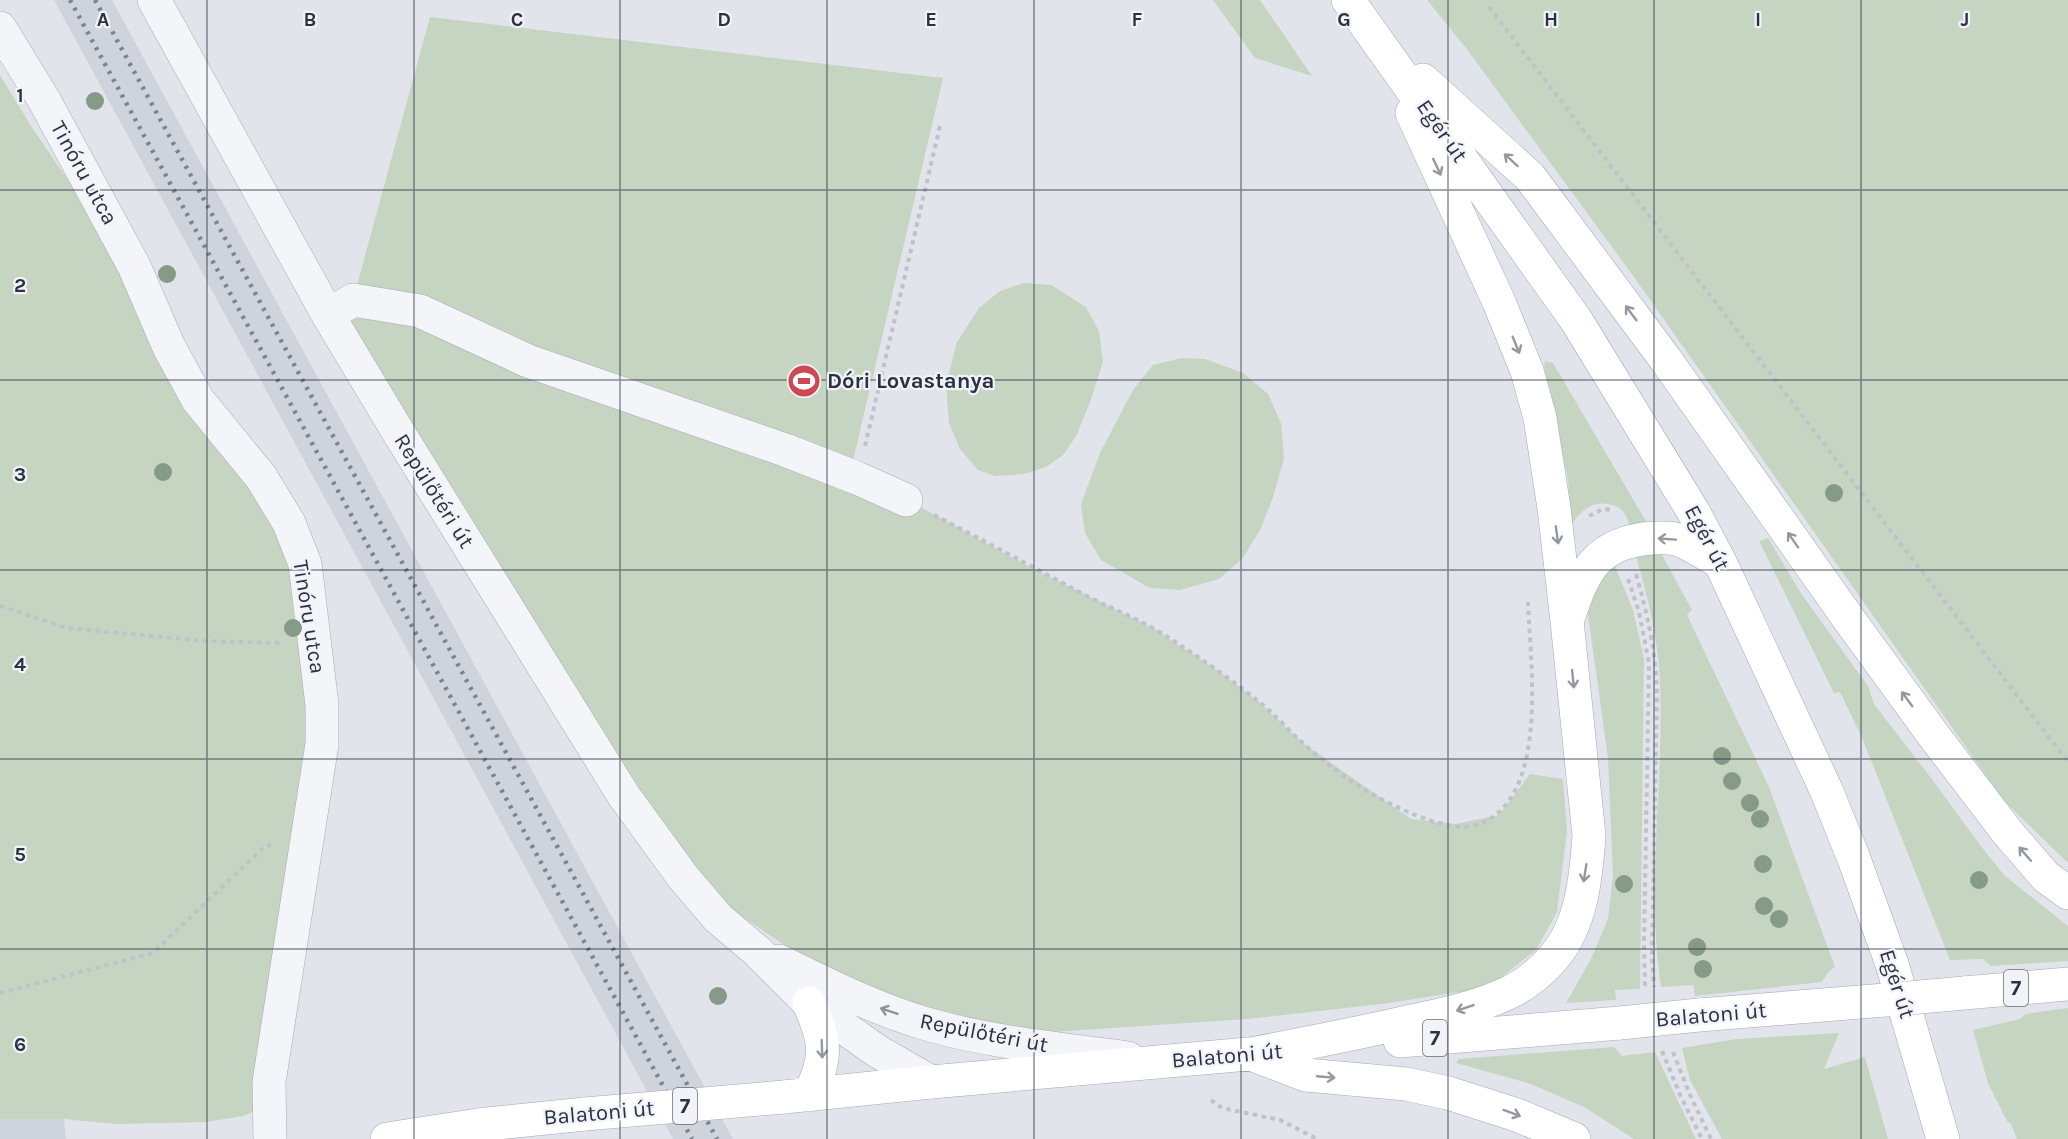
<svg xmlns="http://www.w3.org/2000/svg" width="2068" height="1139" viewBox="0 0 2068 1139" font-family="Karla,sans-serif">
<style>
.built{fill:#cfd3dc}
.green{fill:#c6d4c2}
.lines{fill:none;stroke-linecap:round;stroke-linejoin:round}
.minor-casing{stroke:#a6abb4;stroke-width:34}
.major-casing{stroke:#a1a7b5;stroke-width:34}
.path{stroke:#bfc2c9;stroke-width:4;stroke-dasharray:4.5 4.5;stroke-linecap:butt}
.minor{stroke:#f4f5f8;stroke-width:33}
.major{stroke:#fff;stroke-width:33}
.rail{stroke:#7b8293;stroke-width:4.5;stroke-dasharray:3 6;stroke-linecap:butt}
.major-bridge-casing{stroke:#a1a7b5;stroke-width:34;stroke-linecap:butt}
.major-bridge{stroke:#fff;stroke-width:33}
.tree{fill:#869a88}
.oneway{stroke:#9498a0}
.oneway2{stroke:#8f939d}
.grid{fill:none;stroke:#2a3142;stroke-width:1.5;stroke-opacity:0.55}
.labels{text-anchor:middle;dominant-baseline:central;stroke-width:4.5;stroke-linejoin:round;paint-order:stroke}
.shield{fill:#f1f3f7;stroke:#666b78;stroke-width:1.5}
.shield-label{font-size:21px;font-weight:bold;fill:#2a3142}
.street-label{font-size:22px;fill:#2a3142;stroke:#f1f3f7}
.poi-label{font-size:22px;font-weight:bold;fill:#2a3142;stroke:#f1f3f7;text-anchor:start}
.grid-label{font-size:20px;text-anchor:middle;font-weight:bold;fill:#2a3142;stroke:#f1f3f7;stroke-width:4.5;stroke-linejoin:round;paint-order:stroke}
</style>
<rect width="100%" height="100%" fill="#e1e4ea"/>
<path class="built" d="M 54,0 L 112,0 L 733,1139 L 673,1139 Z
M 0,1119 L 64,1119 L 66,1139 L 0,1139 Z"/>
<path class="green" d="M 1213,0 L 1260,0 L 1312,76 L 1255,58 Z
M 1427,0 L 2068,0 L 2068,863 L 2004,801 L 1629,270 L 1466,48 Z
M 430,17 L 943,78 L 851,469 L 1030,567 L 1155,629 L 1217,670 L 1259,702 L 1304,744 L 1411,819 L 1456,824 L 1499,815 L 1530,774 L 1563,779 L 1567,831 L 1557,912 L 1536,950 L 1499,979 L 1467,991 L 1381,1004 L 1247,1019 L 1037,1033 L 963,1025 L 807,960 L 683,877 L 328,315 L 353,300 Z
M 0,75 L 31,126 L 91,214 L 287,534 L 315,709 L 256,1106 L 251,1113 L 243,1116 L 207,1122 L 116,1124 L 64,1119 L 0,1119 Z
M 1024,283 L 1051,285 L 1086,307 L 1099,331 L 1103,362 L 1090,402 L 1076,436 L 1063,455 L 1046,467 L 1024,474 L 995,476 L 978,470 L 960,449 L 949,423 L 946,384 L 957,342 L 979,308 L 1000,291 Z
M 1182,358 L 1205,359 L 1243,373 L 1268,394 L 1281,423 L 1284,459 L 1272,500 L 1261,528 L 1243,558 L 1219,579 L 1180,590 L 1150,588 L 1101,560 L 1085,533 L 1081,504 L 1100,453 L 1133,390 L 1153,365 Z
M 1545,361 L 1553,363 L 1647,523 L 1630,527 C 1626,513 1623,507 1608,504 C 1591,501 1583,510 1572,523 L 1568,480 L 1544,367 Z
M 1768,538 L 1802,595 L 1868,686 L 1874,704 L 1931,778 L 1983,849 L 2005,876 L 2068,926 L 2068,961 L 1991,966 L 1983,959 L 1950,960 L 1863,740 L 1840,692 L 1834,693 L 1759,541 Z
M 1649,553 L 1662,555 L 1692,610 L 1687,615 L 1769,787 L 1835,967 L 1828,972 L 1822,982 L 1695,996 L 1693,985 L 1661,987 C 1646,888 1664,781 1660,681 C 1658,639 1648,597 1636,556 Z
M 1614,564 L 1633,610 L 1644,659 L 1640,989 L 1615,990 L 1616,1000 L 1566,1003 L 1591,959 L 1608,919 L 1613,875 L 1608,758 L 1587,607 L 1595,587 Z
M 2068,1008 L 2068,1139 L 2017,1139 L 2011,1124 L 2007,1121 L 1988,1083 L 1973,1030 L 2020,1019 L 2025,1014 Z
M 1839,1033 L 1824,1069 L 1865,1057 L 1888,1139 L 1722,1139 L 1690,1080 L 1682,1048 L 1737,1039 Z
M 1614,1047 L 1622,1056 L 1655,1052 L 1696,1139 L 1634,1139 L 1584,1107 L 1528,1083 L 1456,1063 L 1459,1059 Z"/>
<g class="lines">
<g class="minor-casing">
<path id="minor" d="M 154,0 L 328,315 L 400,435 L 624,796 L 683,877 L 718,918 L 758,952 L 809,1003 L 877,1051 L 931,1082
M 0,28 L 44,100 L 134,266 L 169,347 L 198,400 L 261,477 L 289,523 L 305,564 L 322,705 L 322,744 L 269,1082 L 270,1139
M 328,315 L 353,300 L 420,311 L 528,361 L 785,450 L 857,478 L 906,500
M 779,961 C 828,985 877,1010 930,1025 C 994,1043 1062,1049 1128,1058"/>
</g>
<g class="major-casing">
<path id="major" d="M 1348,0 L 1576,320 L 1693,511 L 1720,562 L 1827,792 L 1854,859 L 1892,964 L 1943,1139
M 1423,80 L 1530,177 L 1666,360 L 1848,618 L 1934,736 L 2008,833 L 2046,877 L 2068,893
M 1569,616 C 1583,574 1594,546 1643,539 C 1653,538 1666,537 1675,539 C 1688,542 1708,556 1720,562
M 1964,993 L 2068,984
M 809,1003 C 825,1042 829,1055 809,1095
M 1699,1015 L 1898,999
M 1400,1041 L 1620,1023
M 1251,1054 C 1303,1044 1355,1034 1407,1022 C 1441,1015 1476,1008 1508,993 C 1524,986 1543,970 1554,957 C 1582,924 1586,877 1589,836 L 1567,621 L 1554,508 L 1540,418 L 1527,371 L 1499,302 L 1412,113
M 1251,1054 L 1306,1075 L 1406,1084 L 1448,1093 L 1517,1115 L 1574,1139
M 784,1097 L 931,1082 L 1271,1052
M 387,1139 L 478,1125 L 585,1114"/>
</g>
<path class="path" d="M 1489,7 L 2068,762
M 865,446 L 940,126
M 934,515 C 985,541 1036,569 1087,596 C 1110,608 1134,617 1156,630 C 1191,651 1225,675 1257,700 C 1274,713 1288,730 1304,744 C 1341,777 1379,802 1426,819 C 1443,825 1463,830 1480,824 C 1550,796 1530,662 1528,602
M 1589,516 L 1603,509 L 1613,510
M 1636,574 C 1648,617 1656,651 1657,695 L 1652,954 L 1654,987
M 1628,579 L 1639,612 L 1649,663 L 1644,943 L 1645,986
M 0,606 L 67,628 L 204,641 L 280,643
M 0,993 L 153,953 L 264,847 L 271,845
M 1662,1051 L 1681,1097 L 1702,1139
M 1673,1052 L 1690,1095 L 1711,1139
M 1211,1100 L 1222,1108 L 1280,1120 L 1317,1139"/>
<use href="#minor" class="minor"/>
<use href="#major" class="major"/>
<path class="rail" d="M 70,0 L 692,1139
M 95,0 L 717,1139"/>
<g class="major-bridge-casing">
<path id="major-bridge" d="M 1898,999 L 1964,993
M 1620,1023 L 1699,1015
M 585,1114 L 784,1097"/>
</g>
<use href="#major-bridge" class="major-bridge"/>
</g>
<g class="tree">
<circle cx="95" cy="101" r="9"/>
<circle cx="167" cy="274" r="9"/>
<circle cx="163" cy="472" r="9"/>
<circle cx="1834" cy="493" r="9"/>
<circle cx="293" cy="628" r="9"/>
<circle cx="1722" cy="756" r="9"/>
<circle cx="1732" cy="781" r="9"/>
<circle cx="1750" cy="803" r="9"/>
<circle cx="1760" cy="819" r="9"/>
<circle cx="1763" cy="864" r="9"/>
<circle cx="1979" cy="880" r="9"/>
<circle cx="1624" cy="884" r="9"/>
<circle cx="1764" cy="906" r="9"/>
<circle cx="1779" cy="919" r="9"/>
<circle cx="1697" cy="947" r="9"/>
<circle cx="1703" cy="969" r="9"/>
<circle cx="718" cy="996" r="9"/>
</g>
<defs><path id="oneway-shaft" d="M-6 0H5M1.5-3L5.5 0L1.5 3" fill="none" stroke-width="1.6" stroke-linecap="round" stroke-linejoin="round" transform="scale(1.5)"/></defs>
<g class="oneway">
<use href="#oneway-shaft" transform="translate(1511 160) rotate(-138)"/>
<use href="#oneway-shaft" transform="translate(1437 167) rotate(65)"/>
<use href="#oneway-shaft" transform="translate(1631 313) rotate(-127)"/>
<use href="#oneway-shaft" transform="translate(1516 345) rotate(68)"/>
<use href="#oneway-shaft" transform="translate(1557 535) rotate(82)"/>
<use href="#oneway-shaft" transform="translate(1667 539) rotate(-176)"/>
<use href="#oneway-shaft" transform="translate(1793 540) rotate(-125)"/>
<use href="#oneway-shaft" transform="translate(1573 679) rotate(84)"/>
<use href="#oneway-shaft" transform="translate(1907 699) rotate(-126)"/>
<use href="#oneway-shaft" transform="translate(2025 854) rotate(-131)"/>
<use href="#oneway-shaft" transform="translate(1585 873) rotate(99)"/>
<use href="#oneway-shaft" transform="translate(1465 1008) rotate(161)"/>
<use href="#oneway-shaft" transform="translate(822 1049) rotate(88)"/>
<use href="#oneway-shaft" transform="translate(1326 1077) rotate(5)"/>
<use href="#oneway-shaft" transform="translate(1512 1113) rotate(20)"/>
</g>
<use class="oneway2" href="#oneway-shaft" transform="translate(889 1011) rotate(-161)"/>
<path class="grid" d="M 207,0 L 207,1139M 414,0 L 414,1139M 620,0 L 620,1139M 827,0 L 827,1139M 1034,0 L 1034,1139M 1241,0 L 1241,1139M 1448,0 L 1448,1139M 1654,0 L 1654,1139M 1861,0 L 1861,1139M 0,190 L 2068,190M 0,380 L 2068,380M 0,570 L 2068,570M 0,759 L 2068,759M 0,949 L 2068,949"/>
<defs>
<g id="stadium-disc" transform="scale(1.725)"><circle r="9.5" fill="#cd4852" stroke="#f1f3f7"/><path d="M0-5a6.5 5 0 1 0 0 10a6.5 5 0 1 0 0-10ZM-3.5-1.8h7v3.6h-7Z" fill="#fff"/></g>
</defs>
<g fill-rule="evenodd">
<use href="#stadium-disc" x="804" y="381"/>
</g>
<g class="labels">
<g class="shield">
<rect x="2004" y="970" width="24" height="36" rx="4.5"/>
<rect x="1423" y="1020" width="24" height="36" rx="4.5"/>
<rect x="673" y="1088" width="24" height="36" rx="4.5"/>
</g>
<g class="shield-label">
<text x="2016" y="988">7</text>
<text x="1435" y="1038">7</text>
<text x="685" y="1106">7</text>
</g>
<g class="street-label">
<text transform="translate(1442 131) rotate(55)">Egér út</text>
<text transform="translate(84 173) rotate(61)">Tinóru utca</text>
<text transform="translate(434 491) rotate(58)">Repülőtéri út</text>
<text transform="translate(1707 538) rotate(62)">Egér út</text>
<text transform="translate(309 617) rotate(81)">Tinóru utca</text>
<text transform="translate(1897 984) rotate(72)">Egér út</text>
<text transform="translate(1711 1015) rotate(-5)">Balatoni út</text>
<text transform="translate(984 1033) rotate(11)">Repülőtéri út</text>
<text transform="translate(1227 1056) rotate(-5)">Balatoni út</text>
<text transform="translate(599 1113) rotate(-5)">Balatoni út</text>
</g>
<g class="poi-label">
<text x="827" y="381">Dóri Lovastanya</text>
</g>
</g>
<g class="grid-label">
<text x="103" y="26">A</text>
<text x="310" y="26">B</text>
<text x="517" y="26">C</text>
<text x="724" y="26">D</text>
<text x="931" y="26">E</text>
<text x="1137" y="26">F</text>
<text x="1344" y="26">G</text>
<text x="1551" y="26">H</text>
<text x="1758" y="26">I</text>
<text x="1965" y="26">J</text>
<text x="20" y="102">1</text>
<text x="20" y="292">2</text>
<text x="20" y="481">3</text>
<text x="20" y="671">4</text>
<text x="20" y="861">5</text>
<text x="20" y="1051">6</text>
</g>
</svg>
